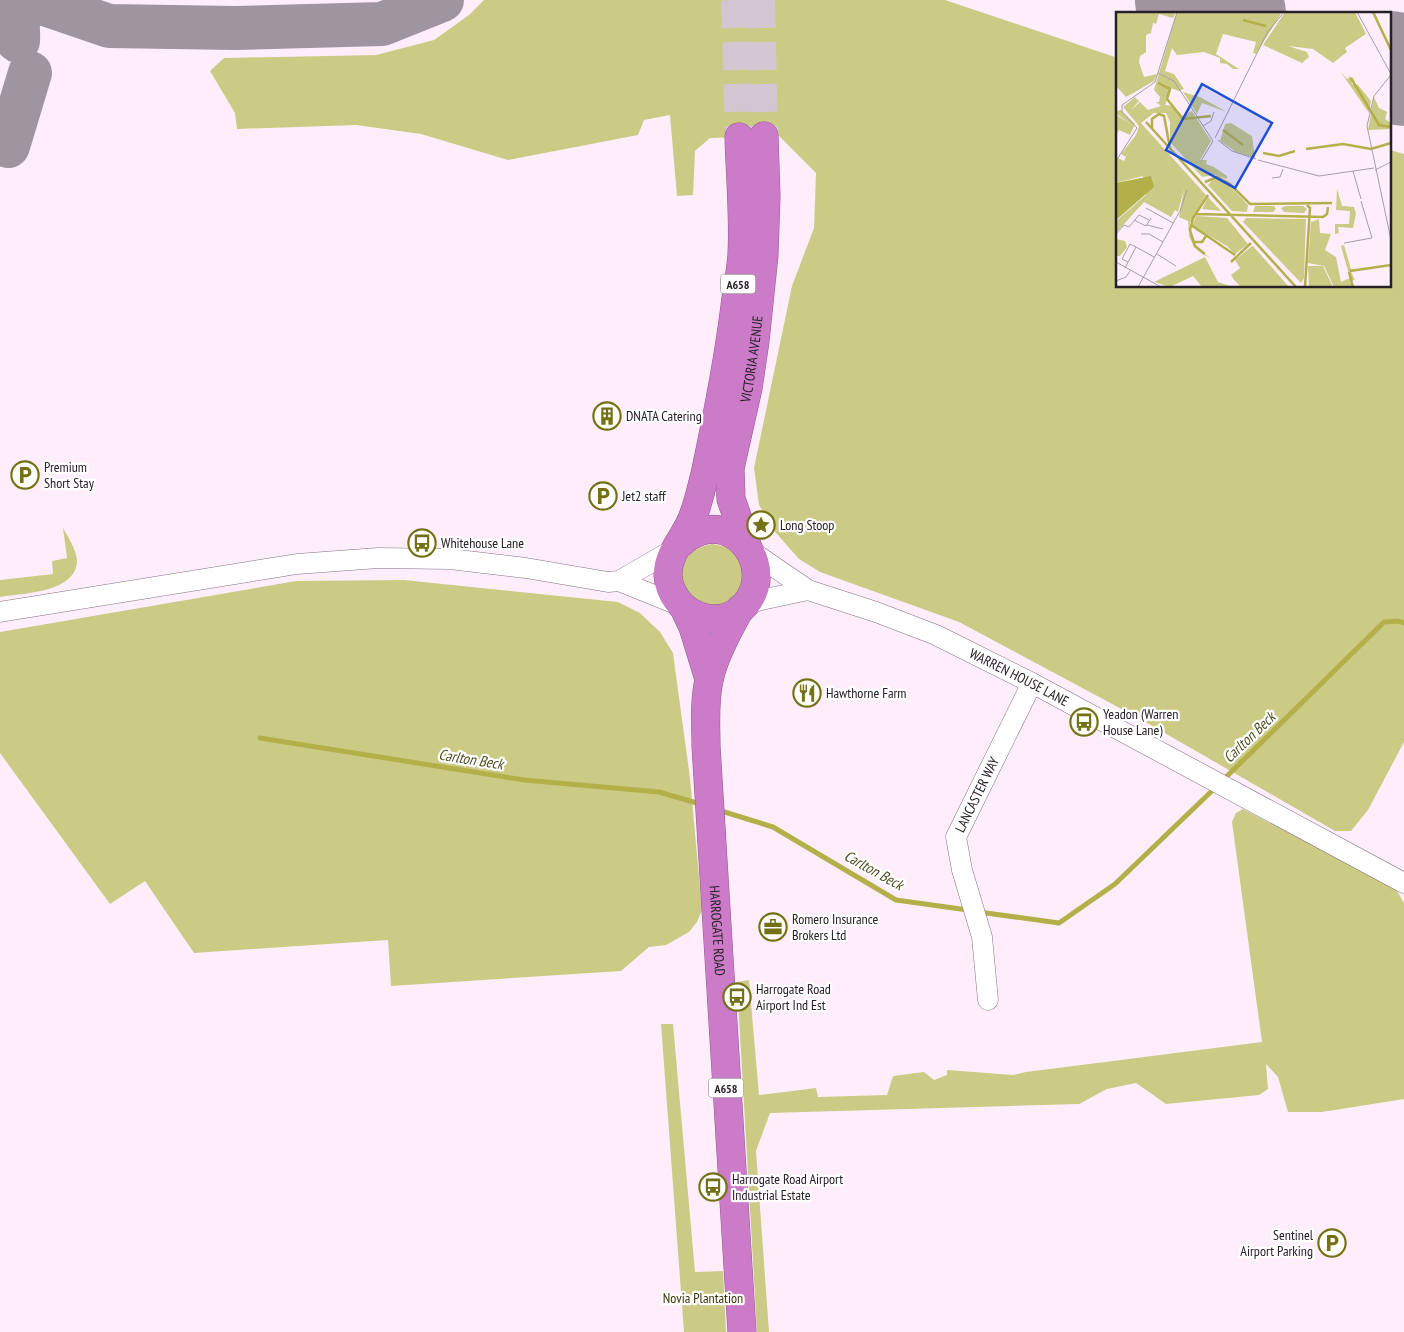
<svg xmlns="http://www.w3.org/2000/svg" width="1404" height="1332" viewBox="0 0 1404 1332" font-family="'PT Sans Narrow',sans-serif">
<style>
.green{fill:#cccb85}
.lines{fill:none;stroke-linecap:round;stroke-linejoin:round}
.stream{stroke:#b3b04a;stroke-width:5}
.taxiway{stroke:#a0949f;stroke-width:44}
.runway{stroke:#a0949f;stroke-width:110}
.highway-tunnel{stroke:#d3c5d1;stroke-width:28;stroke-dasharray:28 14;stroke-linecap:butt}
.minor-casing{stroke:#837181;stroke-width:21}
.highway-casing{stroke:#925b90;stroke-width:29}
.minor{stroke:#fff;stroke-width:20}
.highway{stroke:#cc7bc8;stroke-width:28}
.labels{text-anchor:middle;dominant-baseline:central;stroke-width:4.5;stroke-linejoin:round;paint-order:stroke}
.shield{fill:#fff;stroke:#686368;stroke-width:1}
.shield-label{font-size:12px;font-weight:bold;fill:#272027}
.street-label{font-size:14px;fill:#272027;stroke:#fff}
.poi-label{font-size:14px;fill:#272027;stroke:#fff;text-anchor:start}
.park-label{font-size:14px;fill:#353407;stroke:#fff}
.water-label{font-size:15px;font-style:italic;fill:#4f4f24;stroke:#fff}
.inset-river{fill:none;stroke:#b3b04a;stroke-width:2.5}
.inset-road{fill:none;stroke:#a89ca7;stroke-width:1}
.view{fill:#1d4ed8;fill-opacity:0.15;stroke:#1d4ed8;stroke-width:2.5}
.inset-edge{fill:none;stroke:#272027;stroke-width:2.5}
</style>
<rect width="100%" height="100%" fill="#feeefc"/>
<path class="green" d="M 484,0 L 945,0 L 1118,58 L 1118,286 L 1390,286 L 1390,150 L 1404,154 L 1404,742 L 1368,810 L 1351,831 L 1335,831 L 1142,720 L 959,622 L 820,572 L 799,559 L 776,533 L 759,505 L 754,468 L 792,286 L 814,228 L 816,173 L 779,136 L 710,138 L 695,151 L 693,195 L 677,196 L 670,115 L 644,120 L 638,135 L 508,160 L 421,134 L 356,125 L 237,129 L 235,113 L 210,71 L 224,58 L 376,55 L 434,40 L 469,15 Z
M 63,528 C 68,537 76,549 77,560 C 77,593 23,593 0,597 L 0,580 L 53,574 L 52,561 L 67,558 Z
M 713,544 L 730,548 L 743,561 L 745,588 L 721,610 L 689,600 C 687,593 681,584 681,577 C 680,558 696,546 713,544 Z
M 404,580 L 618,602 L 640,613 L 660,632 L 673,653 L 690,778 L 702,910 L 697,922 L 689,932 L 666,945 L 649,947 L 621,971 L 391,986 L 388,940 L 194,953 L 145,881 L 110,904 L 0,753 L 0,632 L 296,581 Z
M 1243,809 L 1396,889 L 1404,903 L 1404,1099 L 1322,1112 L 1288,1112 L 1278,1077 L 1266,1064 L 1268,1089 L 1259,1095 L 1166,1104 L 1136,1083 L 1107,1089 L 1079,1104 L 770,1113 L 756,1151 L 769,1332 L 757,1332 L 737,982 L 749,980 L 759,1095 L 816,1088 L 818,1097 L 887,1095 L 893,1076 L 924,1072 L 934,1080 L 947,1075 L 947,1070 L 1013,1075 L 1026,1072 L 1262,1042 L 1232,822 L 1236,813 Z
M 661,1024 L 673,1024 L 695,1272 L 723,1271 L 726,1332 L 684,1332 Z"/>
<g class="lines">
<path class="stream" d="M 260,738 L 524,780 L 659,792 L 700,804
M 1222,781 L 1384,622 L 1398,621 L 1404,623
M 718,810 L 773,827 L 896,900 L 968,910
M 979,912 L 1059,923 L 1115,884 L 1216,787"/>
<path class="taxiway" d="M 8,0 C 17,14 19,25 18,41
M 33,0 L 109,26 L 235,28 L 382,24 L 442,0
M 1390,71 L 1404,79
M 8,146 L 30,73"/>
<path class="runway" d="M 1190,0 L 1231,14
M 1390,66 L 1404,71"/>
<path class="highway-tunnel" d="M 735,0 L 739,137
M 761,0 L 764,136"/>
<g class="minor-casing">
<g id="minor">
<path id="s1" d="M 751,551 L 808,590 L 876,612 L 936,635 L 1032,683 L 1404,883"/>
<path d="M 619,581 L 681,606"/>
<path d="M 745,605 L 761,600 L 808,590"/>
<path d="M 0,612 L 297,564 L 378,558 L 450,559 L 526,568 L 608,582 L 619,581 L 676,548"/>
<path id="s2" d="M 988,1000 L 982,937 L 962,870 L 956,837 L 1032,683"/>
</g>
</g>
<g class="highway-casing">
<g id="highway">
<path d="M 680,544 C 684,541 687,537 692,535 C 735,511 777,568 745,605 C 718,635 670,613 668,575 C 667,555 684,538 691,521 C 698,506 701,489 705,474 C 717,418 728,363 735,306 C 737,289 741,271 742,254 C 744,215 740,176 739,137"/>
<path id="s3" d="M 748,548 L 731,499 L 730,468 L 748,388 L 755,341 L 764,255 L 766,196 L 764,136"/>
<path id="s4" d="M 740,609 C 729,629 713,658 709,680 C 704,702 706,725 706,746 L 742,1332"/>
<path d="M 685,610 L 693,627 L 709,679"/>
</g>
</g>
<use href="#minor" class="minor"/>
<use href="#highway" class="highway"/>
</g>
<defs>
<g id="building-ring" transform="scale(1.4375)"><circle r="9.5" fill="#fff" stroke="#747114" stroke-width="1.5"/><path d="M-4-6H4V6H1V3H-1V6H-4ZM-2.5-4.3h1.7v1.8h-1.7ZM.8-4.3h1.7v1.8H.8ZM-2.5-1h1.7V.8h-1.7ZM.8-1h1.7V.8H.8Z" fill="#747114"/></g>
<g id="parking-ring" transform="scale(1.4375)"><circle r="9.5" fill="#fff" stroke="#747114" stroke-width="1.5"/><path d="M-3.5-5.5H1a3.5 3.5 0 0 1 0 7H-1V5.5H-3.5ZM-1-3.4V-.6H.8a1.4 1.4 0 0 0 0-2.8Z" fill="#747114"/></g>
<g id="sight-ring" transform="scale(1.4375)"><circle r="9.5" fill="#fff" stroke="#747114" stroke-width="1.5"/><path d="M0-6L1.8-2.2L6-1.7L2.9 1.2L3.7 5.4L0 3.3L-3.7 5.4L-2.9 1.2L-6-1.7L-1.8-2.2Z" fill="#747114"/></g>
<g id="bus-ring" transform="scale(1.4375)"><circle r="9.5" fill="#fff" stroke="#747114" stroke-width="1.5"/><path d="M-5-6H5V4H4V6H2V4H-2V6H-4V4H-5ZM-3.5-4V0h7V-4ZM-3.5 1.2v1.5H-2V1.2ZM2 1.2v1.5H3.5V1.2Z" fill="#747114"/></g>
<g id="restaurant-ring" transform="scale(1.4375)"><circle r="9.5" fill="#fff" stroke="#747114" stroke-width="1.5"/><path d="M-5-6h1v4h1v-4h1v4h1v-4h1v5L-1.5 .5V6h-2V.5L-5-1ZM5-6V6H3V1.5H1.5Q1.5-4 5-6Z" fill="#747114"/></g>
<g id="office-ring" transform="scale(1.4375)"><circle r="9.5" fill="#fff" stroke="#747114" stroke-width="1.5"/><path d="M-6-3h4V-5.5h4V-3h4V5H-6ZM-1-4.5V-3h2v-1.5ZM-6 0V1H6V0Z" fill="#747114"/></g>
</defs>
<g fill-rule="evenodd">
<use href="#building-ring" x="607" y="416"/>
<use href="#parking-ring" x="25" y="475"/>
<use href="#parking-ring" x="603" y="496"/>
<use href="#sight-ring" x="761" y="525"/>
<use href="#bus-ring" x="422" y="543"/>
<use href="#restaurant-ring" x="807" y="693"/>
<use href="#bus-ring" x="1084" y="722"/>
<use href="#office-ring" x="773" y="927"/>
<use href="#bus-ring" x="737" y="997"/>
<use href="#bus-ring" x="713" y="1187"/>
<use href="#parking-ring" x="1332" y="1243"/>
</g>
<g class="labels">
<g class="shield">
<rect x="720.5" y="274.5" width="35" height="19" rx="4"/>
<rect x="708.5" y="1078.5" width="35" height="19" rx="4"/>
</g>
<g class="shield-label">
<text x="738" y="284">A658</text>
<text x="726" y="1088">A658</text>
</g>
<g class="street-label">
<text stroke="none"><textPath href="#s3" startOffset="194">VICTORIA AVENUE</textPath></text>
<text stroke="none"><textPath href="#s1" startOffset="298">WARREN HOUSE LANE</textPath></text>
<text stroke="none"><textPath href="#s2" startOffset="214">LANCASTER WAY</textPath></text>
<text stroke="none"><textPath href="#s4" startOffset="329">HARROGATE ROAD</textPath></text>
</g>
<g class="poi-label">
<text x="626" y="416">DNATA Catering</text>
<text x="44" y="467">Premium<tspan x="44" dy="16">Short Stay</tspan></text>
<text x="622" y="496">Jet2 staff</text>
<text x="780" y="525">Long Stoop</text>
<text x="441" y="543">Whitehouse Lane</text>
<text x="826" y="693">Hawthorne Farm</text>
<text x="1103" y="714">Yeadon (Warren<tspan x="1103" dy="16">House Lane)</tspan></text>
<text x="792" y="919">Romero Insurance<tspan x="792" dy="16">Brokers Ltd</tspan></text>
<text x="756" y="989">Harrogate Road<tspan x="756" dy="16">Airport Ind Est</tspan></text>
<text x="732" y="1179">Harrogate Road Airport<tspan x="732" dy="16">Industrial Estate</tspan></text>
<text x="1313" y="1235" text-anchor="end">Sentinel<tspan x="1313" dy="16">Airport Parking</tspan></text>
</g>
<g class="park-label">
<text x="703" y="1298">Novia Plantation</text>
</g>
<g class="water-label">
<text transform="translate(1249 737) rotate(-44)">Carlton Beck</text>
<text transform="translate(471 759) rotate(9)">Carlton Beck</text>
<text transform="translate(874 870) rotate(29)">Carlton Beck</text>
</g>
</g>
<g transform="translate(1116 12)">
<rect width="275" height="275" fill="#feeefc"/>
<path d="M 0,0 L 60,0 L 57,6 L 43,2 L 40,12 L 37,11 L 35,21 L 30,23 L 30,40 L 24,44 L 23,50 L 28,65 L 41,62 L 38,69 L 10,85 L 0,74 ZM 61,0 L 166,0 L 140,42 L 137,41 L 140,30 L 107,22 L 100,42 L 123,57 L 117,57 L 111,52 L 104,51 L 104,46 L 88,40 L 61,43 L 56,36 L 49,59 L 58,62 L 68,77 L 63,79 L 55,76 L 49,93 L 57,94 L 66,104 L 76,99 L 95,129 L 84,148 L 91,148 L 90,152 L 98,155 L 111,164 L 111,167 L 99,163 L 86,165 L 54,130 L 54,110 L 50,101 L 38,101 L 25,111 L 90,183 L 74,210 L 73,220 L 80,237 L 95,246 L 88,243 L 82,239 L 78,235 L 73,224 L 72,209 L 63,205 L 68,177 L 62,200 L 59,198 L 55,205 L 28,190 L 0,221 L 0,209 L 30,183 L 27,164 L 0,171 L 0,151 L 2,146 L 8,149 L 10,145 L 5,142 L 20,123 L 23,114 L 7,95 L 19,85 L 23,89 L 15,98 L 24,90 L 32,98 L 45,94 L 40,90 L 43,90 L 44,85 L 38,78 ZM 169,0 L 239,0 L 250,22 L 229,36 L 231,40 L 217,51 L 197,37 L 172,34 L 191,40 L 193,45 L 186,51 L 147,33 ZM 224,59 L 231,67 L 235,64 L 236,72 L 242,73 L 255,89 L 253,101 ZM 67,80 L 84,85 L 111,100 L 86,91 L 81,102 ZM 258,85 L 263,96 L 271,100 L 269,107 L 275,111 L 275,117 L 252,118 ZM 5,98 L 19,112 L 14,123 L 3,118 L 0,124 L 0,103 L 17,113 L 0,102 L 0,99 ZM 115,111 L 136,124 L 139,146 L 120,140 L 104,129 L 109,112 ZM 98,166 L 113,173 L 132,193 L 131,200 L 116,199 L 92,173 ZM 221,177 L 226,194 L 238,195 L 240,202 L 237,216 L 222,215 L 223,221 L 219,222 L 219,212 L 233,212 L 234,199 L 220,198 ZM 92,185 L 105,199 L 86,197 ZM 139,194 L 158,194 L 160,197 L 157,200 L 137,200 ZM 170,194 L 187,194 L 191,197 L 188,201 L 168,200 L 165,196 ZM 80,204 L 111,206 L 132,232 L 119,242 L 111,234 L 76,214 ZM 130,206 L 190,207 L 188,266 L 185,271 L 127,210 ZM 203,207 L 204,221 L 215,222 L 209,238 L 220,245 L 225,270 L 234,266 L 225,234 L 228,233 L 235,257 L 239,257 L 235,260 L 239,268 L 235,269 L 236,275 L 218,275 L 208,254 L 192,251 L 195,210 ZM 0,227 L 9,229 L 11,235 L 4,244 L 0,244 ZM 136,234 L 137,234 L 173,275 L 125,275 L 118,268 L 115,263 L 124,256 L 119,248 ZM 89,245 L 102,270 L 117,275 L 86,275 L 77,264 L 54,275 L 38,270 ZM 192,254 L 207,254 L 217,275 L 193,275 Z" fill="#cccb85"/>
<path d="M 35,164 L 38,175 L 0,208 L 0,171 Z" fill="#b3b04a"/>
<path class="inset-river" d="M 257,0 L 275,38M 127,8 L 150,14M 235,66 L 263,113 L 275,115M 42,71 L 54,77 L 51,87 L 67,107 L 95,104M 30,110 L 180,275M 36,117 L 36,107 L 43,102 L 48,104 L 54,136M 107,118 L 127,133M 190,137 L 227,132 L 255,137 L 275,131M 147,141 L 163,144 L 179,139M 89,170 L 101,165 L 114,172 L 134,192 L 216,191M 79,202 L 207,205 L 211,202 L 212,195M 75,213 L 119,243M 77,230 L 86,230 L 90,224M 89,242 L 79,234 L 74,218 L 77,206 L 92,183M 115,250 L 135,231M 234,259 L 275,253M 233,260 L 237,275M 189,275 L 194,196 L 191,193"/>
<path class="inset-road" d="M 241,0 L 275,62M 42,61 L 58,69 L 97,129M 275,63 L 258,84 L 251,114 L 275,228M 87,114 L 95,109 L 98,100M 99,126 L 151,21 L 168,0M 102,128 L 116,139 L 140,147M 142,148 L 203,164 L 258,156M 0,149 L 21,116 L 6,100 L 6,93 L 39,70 L 61,0M 85,149 L 97,129M 259,158 L 275,150M 237,159 L 245,187M 156,166 L 164,165 L 167,157M 30,196 L 57,211M 18,208 L 30,214 L 35,206M 31,213 L 47,217M 0,222 L 8,213 L 13,215 L 23,203 L 33,208M 25,222 L 33,222 L 47,230M 228,231 L 256,226 L 245,189M 41,242 L 60,254M 0,250 L 45,275M 12,250 L 6,247 L 14,232 L 20,235M 9,256 L 20,235 L 38,245M 0,269 L 10,265 L 14,259M 22,275 L 64,199 L 71,178"/>
<path class="view" d="M 86,72 L 156,111 L 119,176 L 50,138 Z"/>
<rect width="275" height="275" class="inset-edge"/>
</g>
</svg>
